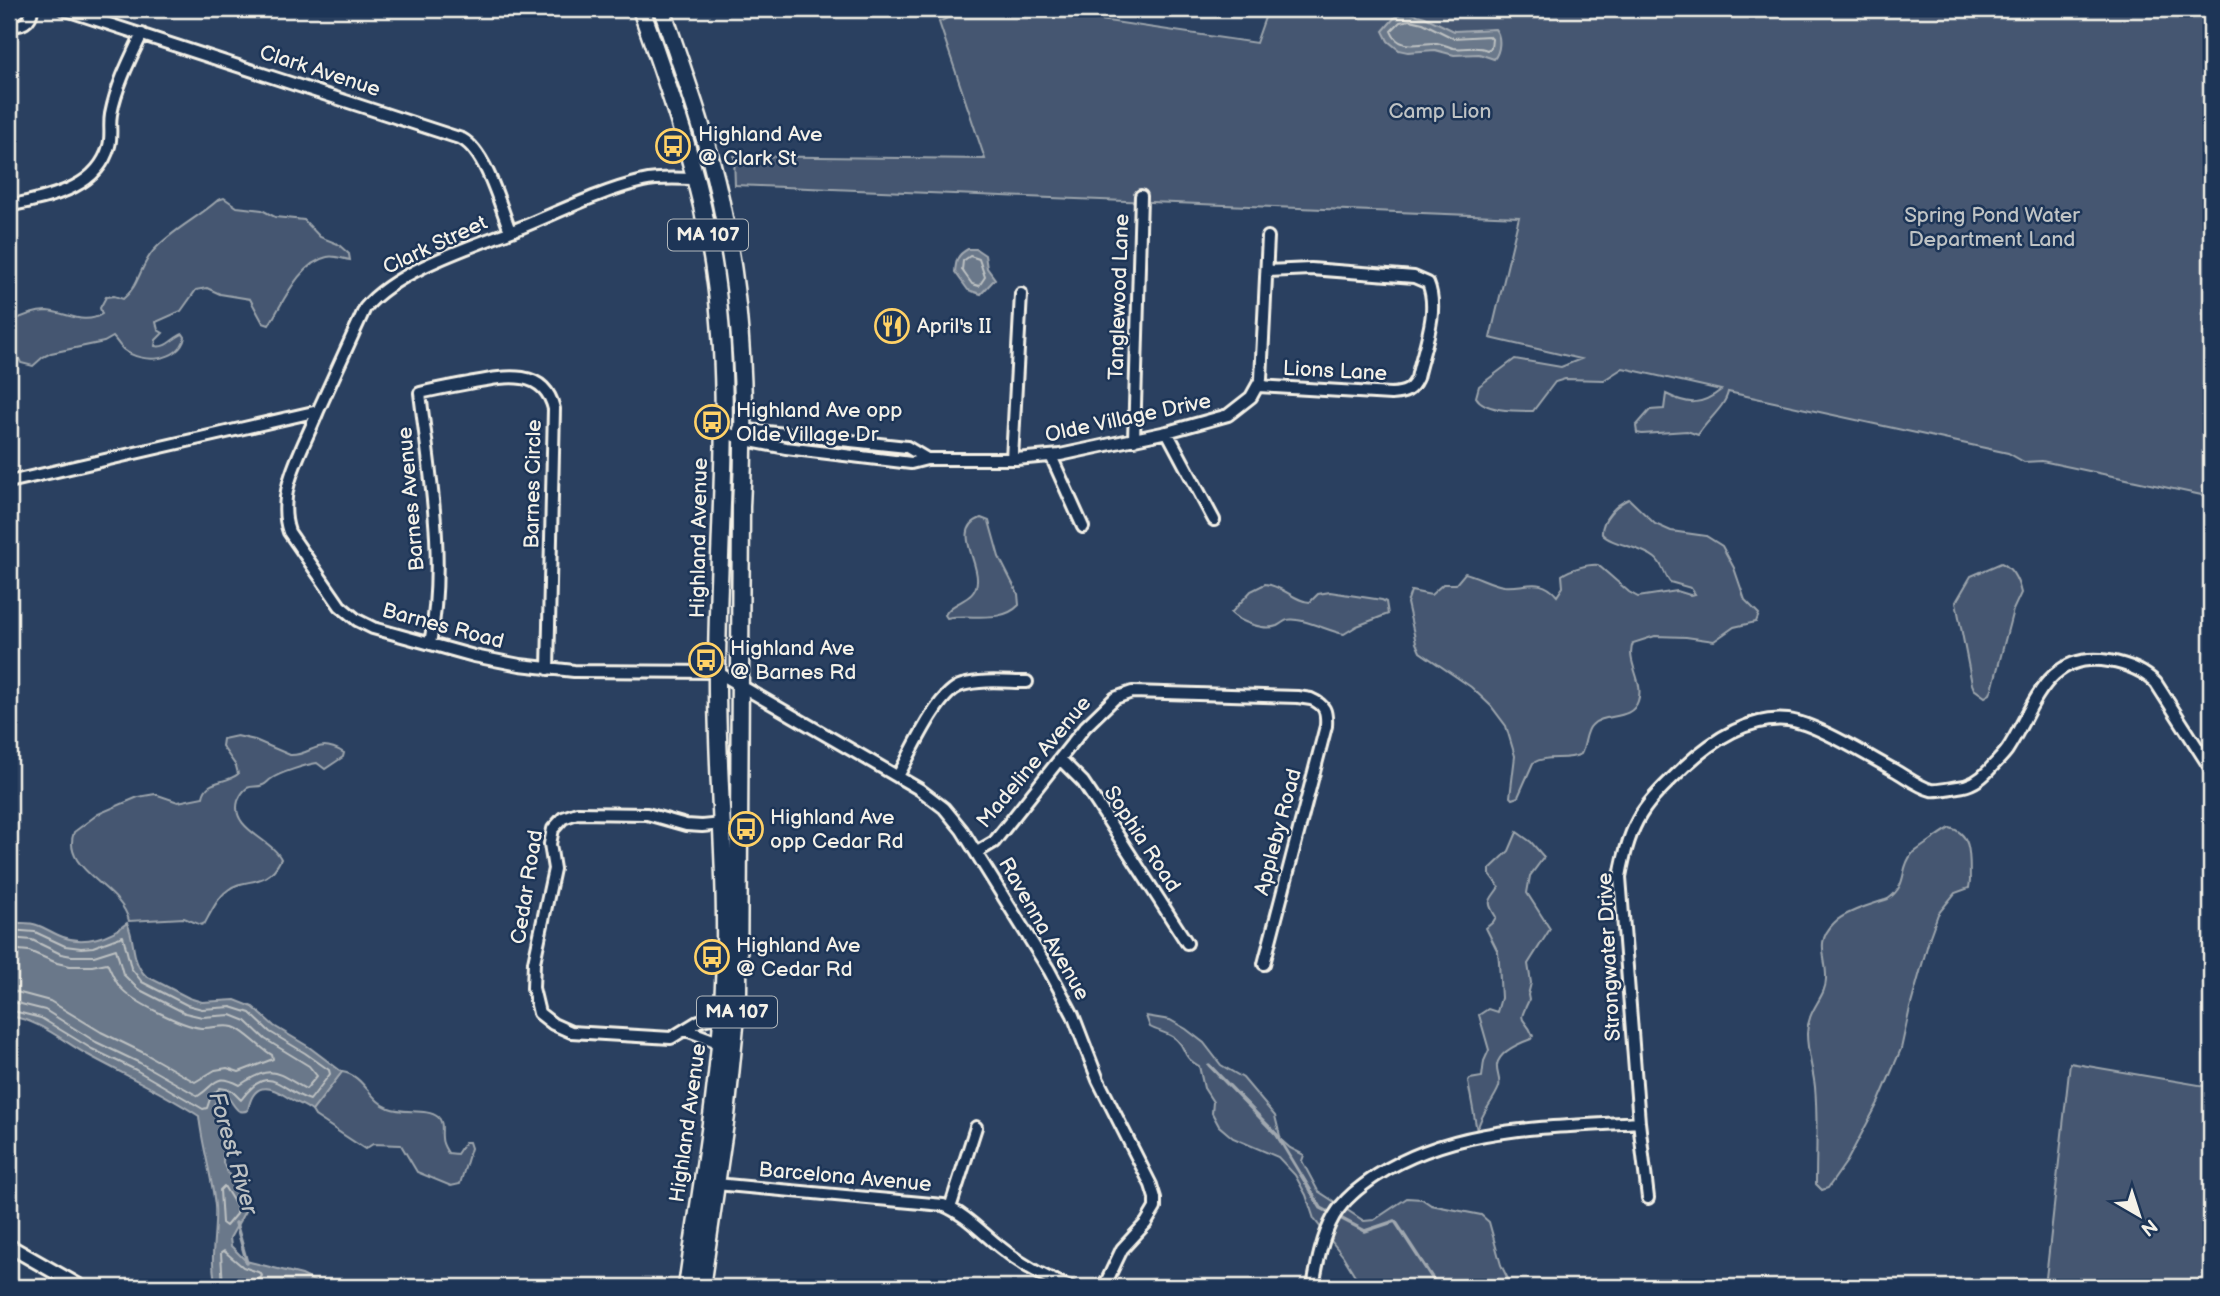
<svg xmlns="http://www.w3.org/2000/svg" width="2220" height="1296" viewBox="0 0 2220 1296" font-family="'Balsamiq Sans',sans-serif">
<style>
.green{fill:#445771;stroke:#9ca4ac;stroke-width:2}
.water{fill:#6a788a;stroke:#a1a8b0;stroke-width:2}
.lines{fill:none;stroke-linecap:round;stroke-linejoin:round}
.shore{stroke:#bdc1c2;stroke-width:2}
.stream{stroke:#a1a8b0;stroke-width:3.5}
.minor-casing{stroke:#f4f1e8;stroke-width:16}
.tertiary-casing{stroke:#f4f1e8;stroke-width:18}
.primary-casing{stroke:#f4f1e8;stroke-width:21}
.minor{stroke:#1d3557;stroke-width:10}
.tertiary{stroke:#1d3557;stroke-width:12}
.primary{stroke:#1d3557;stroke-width:16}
.labels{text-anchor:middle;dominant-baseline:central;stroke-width:5;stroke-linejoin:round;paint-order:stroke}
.shield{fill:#1d3557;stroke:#b4b9bc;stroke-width:2}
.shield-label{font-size:19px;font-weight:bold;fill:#f4f1e8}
.street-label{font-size:21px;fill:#f4f1e8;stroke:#1d3557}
.park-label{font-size:21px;fill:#bfc3c4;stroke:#1d3557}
.poi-label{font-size:21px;fill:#f4f1e8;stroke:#1d3557;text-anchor:start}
.water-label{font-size:23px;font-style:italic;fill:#bdc1c2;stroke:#1d3557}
</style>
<rect width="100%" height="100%" fill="#2a4060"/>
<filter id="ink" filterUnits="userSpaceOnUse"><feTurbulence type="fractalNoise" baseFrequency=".0143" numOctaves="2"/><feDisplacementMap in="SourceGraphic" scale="14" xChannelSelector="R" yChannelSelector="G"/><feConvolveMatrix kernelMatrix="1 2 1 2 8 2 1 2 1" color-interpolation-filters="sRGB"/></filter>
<g filter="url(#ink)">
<path class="green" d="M 966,9 L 1026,9 L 1256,43 L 1268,9 L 2211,9 L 2211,497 L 2042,461 L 2024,462 L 2008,453 L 1728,392 C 1725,407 1707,420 1698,435 L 1687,431 L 1642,434 L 1637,433 L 1636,426 L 1650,410 L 1664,409 L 1666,394 C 1688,405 1701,406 1721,390 L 1623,368 L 1604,380 L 1565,379 L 1555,382 L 1533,411 C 1516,411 1485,412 1476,397 L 1479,386 L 1515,359 L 1561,367 L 1581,359 L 1490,338 L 1519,217 L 735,185 L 734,156 L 985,159 L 939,22 Z
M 224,198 L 237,207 L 262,210 L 275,217 L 304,220 L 320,237 L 338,244 L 349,254 L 350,260 C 342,259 335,255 327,257 C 299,263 283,303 269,325 L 263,323 L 250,299 L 220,294 L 207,288 L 196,290 L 181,311 L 156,322 L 158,330 L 163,333 L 156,340 L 155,346 C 167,349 173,337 183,334 L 185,337 C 180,362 142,364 124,350 C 120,347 117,341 113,337 L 104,342 L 51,353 L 43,357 L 33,366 L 21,363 L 14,349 L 9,345 L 9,323 C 20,317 34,311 47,311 C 66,312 84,326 102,314 L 100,308 L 106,297 L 114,296 L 123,299 C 140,286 140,263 156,248 C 174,229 199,217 218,200 Z
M 1629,499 L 1655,524 L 1671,531 L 1706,536 L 1722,546 L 1734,568 L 1745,600 L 1759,614 L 1756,622 L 1734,627 L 1714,641 L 1686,637 L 1655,636 L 1633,643 C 1625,662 1645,681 1638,701 C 1631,722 1605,712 1592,725 C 1585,731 1586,745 1581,754 C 1565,762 1548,754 1533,763 L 1518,797 L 1512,799 L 1510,797 L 1515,756 L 1506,726 L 1491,706 L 1471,687 L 1420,652 L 1416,643 L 1407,603 L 1411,591 L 1431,595 L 1443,584 L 1456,584 L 1465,573 C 1478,576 1490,584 1504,586 C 1526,588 1540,576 1557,596 L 1563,587 L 1562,575 C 1570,569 1589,564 1598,565 L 1629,592 L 1638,597 L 1677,591 L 1690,595 L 1695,594 L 1691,588 L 1670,582 C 1664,575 1663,564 1655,558 C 1640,546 1612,545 1602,534 C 1601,520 1616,504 1629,499 Z
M 981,518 L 989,521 L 999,557 L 1018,594 L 1019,605 C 1001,624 970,613 947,618 L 945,615 C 952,600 976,602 977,581 C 979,561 952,529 981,518 Z
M 2001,563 C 2013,568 2018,580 2021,593 L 2013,610 L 1993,686 L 1990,694 L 1985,697 L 1974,689 L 1972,684 L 1956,602 L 1971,576 Z
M 1265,584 C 1282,585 1295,602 1310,602 L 1318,594 L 1330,592 L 1382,600 L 1386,602 L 1388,614 L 1357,626 L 1344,634 C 1328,631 1312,622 1297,620 C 1285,618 1285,622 1277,626 C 1264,631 1240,622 1231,613 L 1251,591 Z
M 237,736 L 255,740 L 290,755 C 312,756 316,736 344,753 L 343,757 L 325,769 L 317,763 C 308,764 279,773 271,779 C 268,781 266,784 263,785 C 257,788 253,785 247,788 C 243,791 240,796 238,801 C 230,829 272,839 281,859 C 266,890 245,876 228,890 C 218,897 211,912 205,923 L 201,925 L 184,918 L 129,921 C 121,885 60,871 74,832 L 98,814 L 138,797 L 155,794 L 178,802 L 203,797 C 206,779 226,784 238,774 L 236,766 L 222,746 L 223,739 Z
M 1950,828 C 1974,833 1969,862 1970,881 L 1969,888 L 1955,893 L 1938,914 L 1930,936 L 1910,1008 L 1901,1049 L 1879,1101 L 1847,1161 L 1828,1188 L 1822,1190 L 1816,1184 C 1816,1152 1818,1119 1815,1087 C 1813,1069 1807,1052 1807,1034 C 1807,1009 1826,998 1826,979 C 1827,956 1814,943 1834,923 C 1844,912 1873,904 1888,899 C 1909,884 1899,869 1912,854 C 1914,852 1946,830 1950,828 Z
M 1517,832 L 1531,842 L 1544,857 L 1530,876 L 1527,893 L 1550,929 L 1528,964 L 1531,983 L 1528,995 L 1529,1000 C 1516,1027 1524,1013 1533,1036 L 1531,1039 C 1520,1043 1499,1052 1497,1065 C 1496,1073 1501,1079 1499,1087 C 1493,1103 1481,1112 1477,1131 L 1468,1082 L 1470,1079 L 1482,1077 L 1484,1061 L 1489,1050 L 1479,1015 L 1488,1009 L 1497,1012 L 1501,998 L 1499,962 L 1498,952 L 1486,928 L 1493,922 L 1496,917 C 1485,900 1490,901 1499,887 L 1490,875 L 1490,869 L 1509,851 Z
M 1146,1016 L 1170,1020 L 1186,1029 L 1204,1043 L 1221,1065 L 1243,1078 L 1275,1116 L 1281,1140 L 1290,1148 L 1304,1155 L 1302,1161 L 1318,1191 L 1364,1221 L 1374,1220 L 1407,1198 L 1422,1199 L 1431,1205 L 1481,1215 L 1489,1222 L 1501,1265 L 1512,1287 L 1362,1287 L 1343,1256 L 1314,1219 L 1306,1195 L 1295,1175 L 1278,1157 L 1233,1138 L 1219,1126 L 1212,1113 L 1213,1102 L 1204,1088 L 1199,1066 C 1180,1055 1188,1050 1177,1040 C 1170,1033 1159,1032 1150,1027 Z
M 2070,1063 L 2211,1087 L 2211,1287 L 2045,1287 Z
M 342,1072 C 363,1074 370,1101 389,1108 C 404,1114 427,1108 438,1117 C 444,1122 441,1131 442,1138 C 442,1144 445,1148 448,1153 L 457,1154 L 465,1142 L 469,1142 L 471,1148 L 460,1184 L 451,1186 L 417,1172 L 401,1145 L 373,1144 L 365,1149 L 315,1116 L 312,1111 Z"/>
<path class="water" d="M 1410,13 L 1425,17 L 1454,31 L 1495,29 C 1502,37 1500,52 1494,59 L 1479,54 L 1454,55 L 1435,50 L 1408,52 L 1399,50 L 1388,41 L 1383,31 L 1396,16 Z
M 968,249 L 976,249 L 985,255 L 987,268 L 995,279 L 981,294 L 968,290 L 955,272 C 956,260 957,255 968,249 Z
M 9,922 C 18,924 29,922 37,925 C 46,928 54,934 63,937 C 84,945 110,937 127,923 C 136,941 130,961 146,976 L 189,998 L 202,1002 L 235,1000 L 253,1007 L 274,1026 L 309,1047 L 342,1072 L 312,1111 C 304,1105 295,1102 287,1097 C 268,1084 253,1083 248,1110 C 235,1117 233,1099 224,1094 L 214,1104 C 214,1116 222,1120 229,1127 L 224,1147 L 223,1163 L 244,1204 L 245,1211 L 230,1238 L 231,1246 L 246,1261 L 302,1275 L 326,1287 L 301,1287 L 274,1282 L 256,1287 L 217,1287 C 208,1262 217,1233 215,1206 C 212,1176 202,1146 199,1116 C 164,1093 127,1076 90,1056 C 62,1041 42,1021 9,1016 Z"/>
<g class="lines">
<path class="shore" d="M 1410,20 L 1423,23 L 1453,38 L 1489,36 L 1492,39 L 1491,48 L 1487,50 C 1476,45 1465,50 1453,48 C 1447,46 1443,44 1437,43 C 1420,42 1399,52 1391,31 L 1400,22 Z
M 970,256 L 979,259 L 985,277 L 979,286 L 972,284 L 962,270 L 963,261 Z
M 9,930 L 35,932 L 65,946 L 81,948 L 93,947 L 123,936 L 131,968 L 142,982 L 187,1005 L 202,1009 L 231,1007 L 250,1013 L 270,1032 L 305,1053 L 329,1070 L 330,1074 L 310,1100 C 280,1091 270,1060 241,1100 L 231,1090 L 220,1088 L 211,1096 L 207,1108 L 203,1109 L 136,1070 L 92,1049 L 41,1018 L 9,1010
M 9,938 L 32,940 L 61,954 L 72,956 L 94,956 L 116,949 L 123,974 L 138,989 L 185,1013 L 202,1017 L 231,1015 L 246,1021 L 265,1039 L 309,1066 L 317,1076 L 306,1089 C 276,1073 273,1063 240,1085 C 214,1072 216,1085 198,1096 L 140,1063 L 96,1042 L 45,1010 L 9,1001
M 9,949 L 29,951 L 57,963 L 70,966 L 92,966 L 107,963 C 111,971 114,980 120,987 C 131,1001 182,1026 201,1028 C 211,1029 223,1024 233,1027 C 246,1031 259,1048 272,1055 L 273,1059 L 239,1072 L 227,1068 L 215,1070 L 195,1082 L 144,1053 L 101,1032 L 50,1001 L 9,990
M 224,1186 L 237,1207 L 236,1214 L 226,1226 L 222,1223 L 220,1190 Z
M 223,1287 L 221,1253 L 224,1251 L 243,1267 L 261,1273 L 262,1276 L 257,1282 L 256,1287"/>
<path class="stream" d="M 1209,1065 L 1277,1135 L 1321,1208 L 1365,1231 L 1395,1221 L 1438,1287
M 236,1223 L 247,1263"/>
<g class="minor-casing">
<path id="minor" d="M 63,9 L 462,139 C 486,152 500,205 510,231
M 9,24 C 21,28 31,22 32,9
M 9,206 C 47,197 97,190 109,146 C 112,135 109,125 111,114 C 116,87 130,59 142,34
M 1258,386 L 1391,394 C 1405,393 1411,391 1417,378 C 1423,349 1440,312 1428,283 L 1414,277 L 1311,269 L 1267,271
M 318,411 C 303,449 275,492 289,532 L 340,606 L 357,620 L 373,628 L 474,656 L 520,665 L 574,671 L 717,672 L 919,789 L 944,808 L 962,830 L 1049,970 L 1073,1015 L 1098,1080 L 1151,1185 L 1155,1198 L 1155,1208 L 1146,1223 L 1122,1249 L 1104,1287
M 739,429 L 907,447 L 927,459
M 722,431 L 745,440 L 786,448 L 911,463 L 927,459 L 1016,459 L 1060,455 L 1167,432 L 1228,415 L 1251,397 L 1261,379 L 1268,237
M 1167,432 L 1214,520
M 1134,440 L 1141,196
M 1051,456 L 1083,527
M 1012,459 L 1021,294
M 9,482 L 318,411 L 365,308 C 396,270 476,245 522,227 C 561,211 601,191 643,181 C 660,177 679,179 697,179
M 430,644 C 446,559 430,477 420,393 C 436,389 453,386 469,383 C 501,377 544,366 554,409 L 548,669
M 1060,759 L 1083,782 L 1097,803 L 1187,943
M 898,776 C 911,754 937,692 962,685 C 982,679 1007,682 1027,682
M 722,824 L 702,826 L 686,825 L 647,814 L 577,813 L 563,818 L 553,829 L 550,844 L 554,869 L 534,962 L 533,988 L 539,1013 L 553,1024 L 571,1032 L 671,1038 L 699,1021 L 722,1015
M 977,852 L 994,842 L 1085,727 L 1115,698 L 1132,692 L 1298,697 L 1311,699 C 1325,705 1327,711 1326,726 L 1264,964
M 686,1030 L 721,1043
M 716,1184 L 943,1205 C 965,1214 981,1232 1000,1247 C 1022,1265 1044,1278 1071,1287
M 1648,1198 L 1639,1122 L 1620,877 C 1630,819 1644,805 1685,766 C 1713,740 1749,716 1788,720 C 1815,723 1868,756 1894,770 C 1905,776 1919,787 1931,790 C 1939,791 1950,788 1958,787 C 1970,786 1981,779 1989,770 C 1995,763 2002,757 2007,750 C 2034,709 2045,650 2109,661 C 2127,664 2144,671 2156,683 L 2211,769
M 950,1208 L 976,1127
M 1313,1287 C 1317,1264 1322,1237 1334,1216 C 1344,1199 1360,1187 1376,1176 C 1456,1125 1548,1128 1639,1122"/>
</g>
<g class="tertiary-casing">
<path id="tertiary" d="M 9,1246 L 81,1287"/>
</g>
<g class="primary-casing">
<path id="primary" d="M 641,9 C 673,99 704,188 716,284 C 733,412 717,544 717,673 C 716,777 729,881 724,985 C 720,1086 701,1187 687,1287
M 662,9 C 683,71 706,133 720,198 C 742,300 747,403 741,507 L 738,996 L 726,1116 L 701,1287"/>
</g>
<use href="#minor" class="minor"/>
<use href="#tertiary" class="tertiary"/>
<use href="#primary" class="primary"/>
</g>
</g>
<defs>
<g id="bus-ring" transform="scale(1.75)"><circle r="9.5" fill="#1d3557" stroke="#ffd166" stroke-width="1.5"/><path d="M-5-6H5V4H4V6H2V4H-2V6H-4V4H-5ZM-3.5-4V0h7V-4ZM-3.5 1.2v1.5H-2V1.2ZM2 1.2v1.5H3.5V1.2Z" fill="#ffd166"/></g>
<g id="restaurant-ring" transform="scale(1.75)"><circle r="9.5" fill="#1d3557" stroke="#ffd166" stroke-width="1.5"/><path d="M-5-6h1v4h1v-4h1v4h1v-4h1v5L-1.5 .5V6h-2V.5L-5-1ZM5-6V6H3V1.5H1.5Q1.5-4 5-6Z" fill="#ffd166"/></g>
</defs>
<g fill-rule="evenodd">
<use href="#bus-ring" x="673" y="146"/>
<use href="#restaurant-ring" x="892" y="326"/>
<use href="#bus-ring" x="712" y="422"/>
<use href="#bus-ring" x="706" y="660"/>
<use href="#bus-ring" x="746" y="829"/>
<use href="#bus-ring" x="712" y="957"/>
</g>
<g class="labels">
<g class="shield">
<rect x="668" y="219.5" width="80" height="31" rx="5"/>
<rect x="697" y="996.5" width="80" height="31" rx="5"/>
</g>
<g class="shield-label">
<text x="708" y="235">MA 107</text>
<text x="737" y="1012">MA 107</text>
</g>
<g class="street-label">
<text transform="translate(320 71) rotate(18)">Clark Avenue</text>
<text transform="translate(435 245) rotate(-25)">Clark Street</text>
<text transform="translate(1119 297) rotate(-88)">Tanglewood Lane</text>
<text transform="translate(1335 371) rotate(3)">Lions Lane</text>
<text transform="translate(1128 418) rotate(-12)">Olde Village Drive</text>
<text transform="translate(533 484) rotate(-89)">Barnes Circle</text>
<text transform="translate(411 499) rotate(-95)">Barnes Avenue</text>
<text transform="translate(699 538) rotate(-89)">Highland Avenue</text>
<text transform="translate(443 626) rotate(15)">Barnes Road</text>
<text transform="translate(1034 762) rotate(-50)">Madeline Avenue</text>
<text transform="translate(1278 832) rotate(-75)">Appleby Road</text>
<text transform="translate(1142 839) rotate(57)">Sophia Road</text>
<text transform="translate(527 887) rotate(-81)">Cedar Road</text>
<text transform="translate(1044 929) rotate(60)">Ravenna Avenue</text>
<text transform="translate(1609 957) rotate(-93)">Strongwater Drive</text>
<text transform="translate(688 1123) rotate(-82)">Highland Avenue</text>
<text transform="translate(845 1177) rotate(5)">Barcelona Avenue</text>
</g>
<g class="park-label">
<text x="1440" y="111">Camp Lion</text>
<text x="1992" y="215">Spring Pond Water<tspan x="1992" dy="24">Department Land</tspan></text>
</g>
<g class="poi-label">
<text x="698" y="134">Highland Ave<tspan x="698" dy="24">@ Clark St</tspan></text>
<text x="917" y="326">April's II</text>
<text x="736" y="410">Highland Ave opp<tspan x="736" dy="24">Olde Village Dr</tspan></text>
<text x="730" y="648">Highland Ave<tspan x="730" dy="24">@ Barnes Rd</tspan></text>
<text x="770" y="817">Highland Ave<tspan x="770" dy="24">opp Cedar Rd</tspan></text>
<text x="736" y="945">Highland Ave<tspan x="736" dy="24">@ Cedar Rd</tspan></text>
</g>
<g class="water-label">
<text transform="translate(233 1153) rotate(74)">Forest River</text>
</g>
</g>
<rect width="2220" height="1296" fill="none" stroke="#1d3557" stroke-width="35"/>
<rect x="18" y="18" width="2185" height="1261" fill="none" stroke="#f4f1e8" stroke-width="2.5" filter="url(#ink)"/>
<g transform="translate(2139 1215) rotate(141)" stroke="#1d3557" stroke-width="5" paint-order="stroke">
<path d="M0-5L12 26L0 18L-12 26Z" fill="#f4f1e8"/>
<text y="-10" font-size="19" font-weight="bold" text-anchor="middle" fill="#f4f1e8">N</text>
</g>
</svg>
